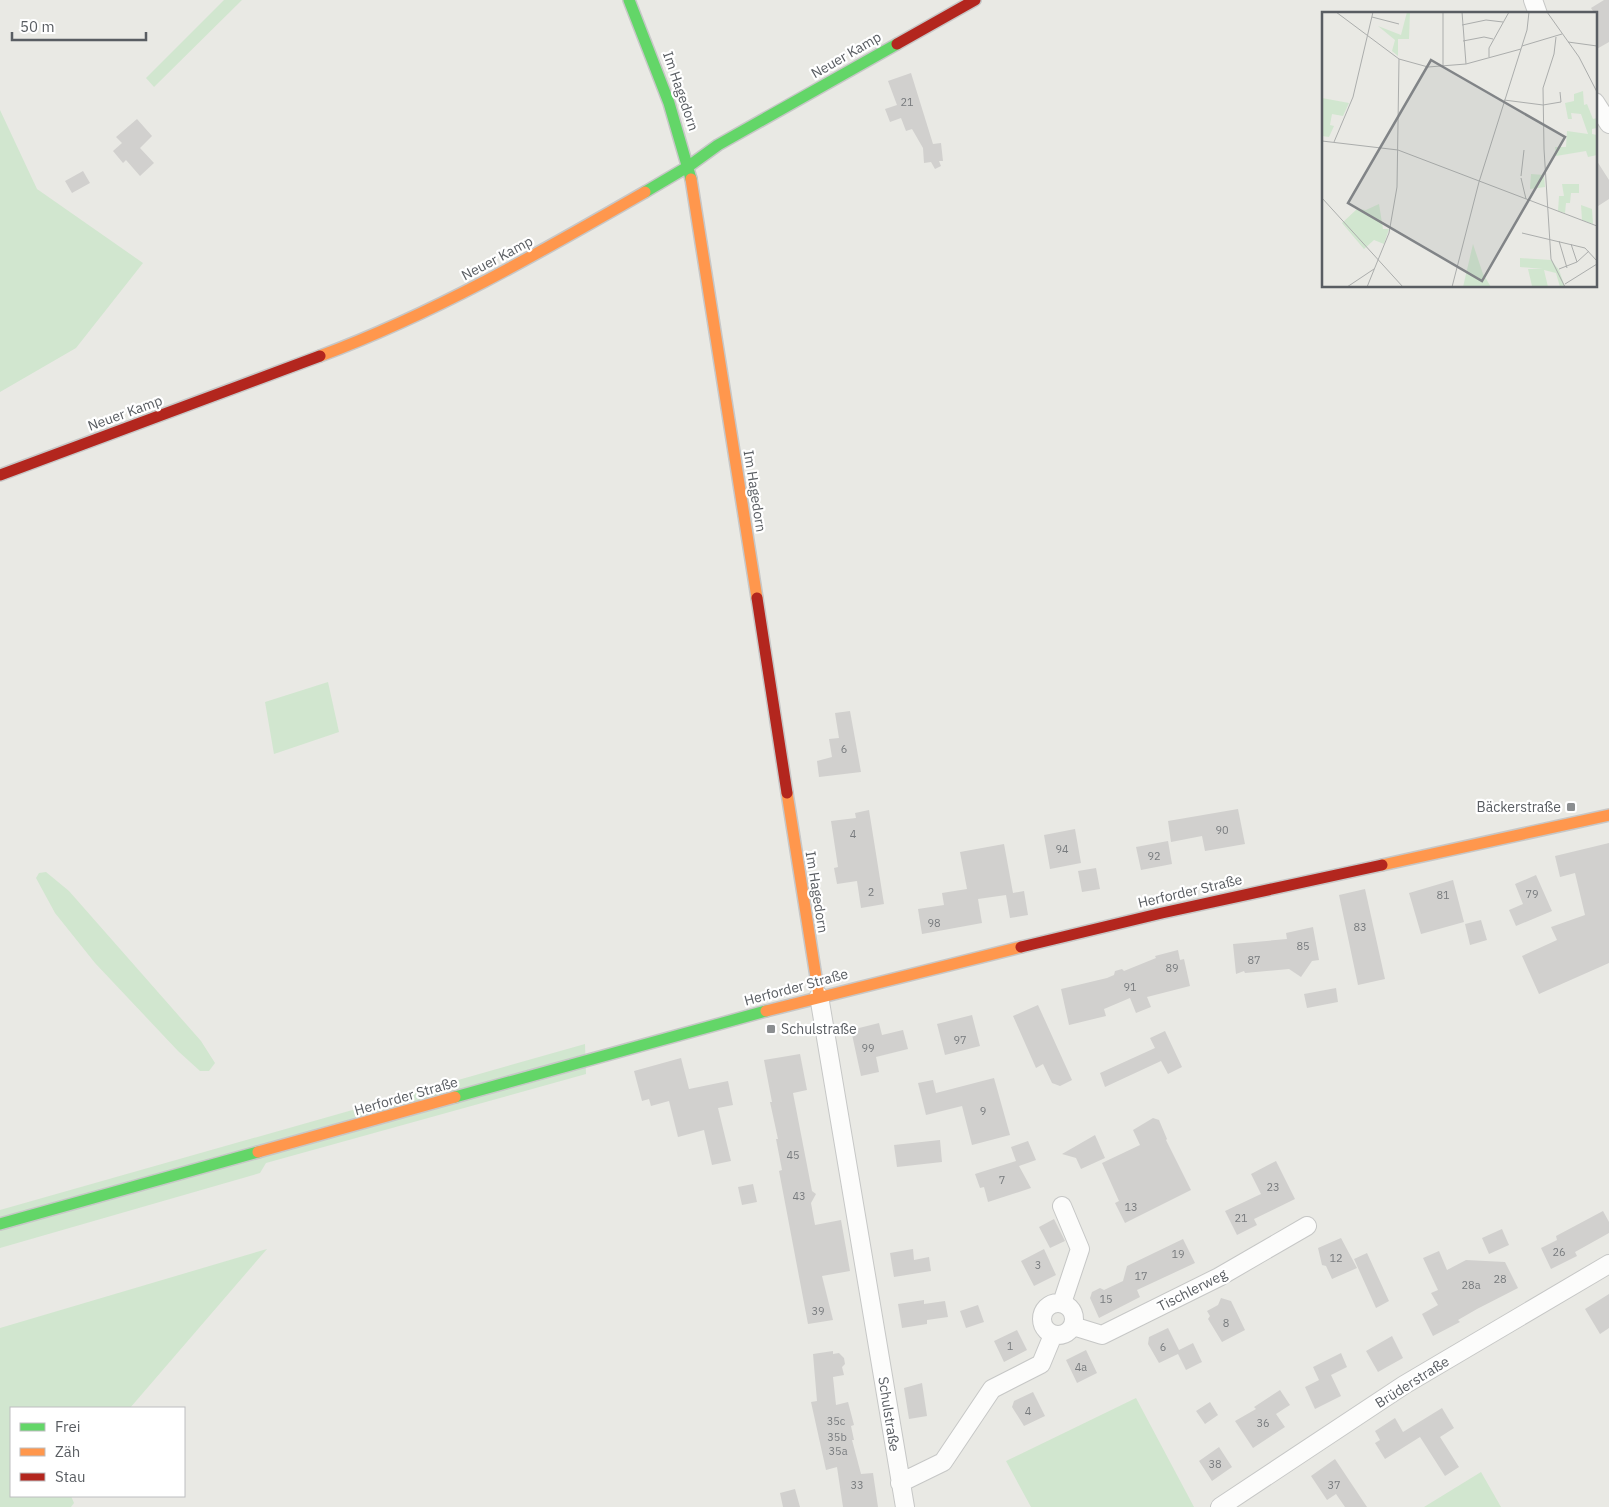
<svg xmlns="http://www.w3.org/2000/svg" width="1609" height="1507" viewBox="0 0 1609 1507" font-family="'IBM Plex Sans',sans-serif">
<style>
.green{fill:#d1e6cf}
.building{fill:#d1d0ce}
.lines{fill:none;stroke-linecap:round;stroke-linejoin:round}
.street-casing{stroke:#c6c7c6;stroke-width:20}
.fast-casing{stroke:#c7c7c7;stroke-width:14}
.slow-casing{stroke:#c7c7c7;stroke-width:14}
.jam-casing{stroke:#c7c7c7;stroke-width:14}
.street{stroke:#fcfcfb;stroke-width:18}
.fast{stroke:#63d668;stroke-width:11}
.slow{stroke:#ff974d;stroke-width:11}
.jam{stroke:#b3261e;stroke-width:11}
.poi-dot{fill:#8b8e90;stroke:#fff;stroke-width:2}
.labels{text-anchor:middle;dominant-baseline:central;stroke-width:4.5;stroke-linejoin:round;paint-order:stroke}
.number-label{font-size:11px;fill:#787b7e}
.street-label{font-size:14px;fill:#595d62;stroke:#fff}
.poi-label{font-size:14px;fill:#595d62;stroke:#fff;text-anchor:end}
.inset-road{fill:none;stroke:#abadac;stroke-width:1}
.view{fill:#818487;fill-opacity:0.15;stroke:#818487;stroke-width:2.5}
.inset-edge{fill:none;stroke:#595d62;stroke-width:2.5}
</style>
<rect width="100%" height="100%" fill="#e9e9e4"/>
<path class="green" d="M 224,0 L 242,0 L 154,87 L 146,78 Z
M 0,110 L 37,189 L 143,263 L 76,348 L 0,392 Z
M 328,682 L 339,732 L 274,754 L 265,702 Z
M 46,872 L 69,891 L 201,1041 L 215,1063 L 209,1071 L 200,1071 L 178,1051 L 95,963 L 55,913 L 36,878 L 39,873 Z
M 585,1044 L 586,1074 L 266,1163 L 260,1173 L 0,1248 L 0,1210 Z
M 267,1249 L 130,1408 L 11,1408 L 11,1496 L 71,1496 L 74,1503 L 71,1507 L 0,1507 L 0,1328 Z
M 1136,1398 L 1194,1507 L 1031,1507 L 1006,1461 Z
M 1481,1472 L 1501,1507 L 1424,1507 Z"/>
<path class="building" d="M 1604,0 L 1609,0 L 1609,42 L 1595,50 L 1595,14 L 1591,8 Z
M 911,73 L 933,144 L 941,143 L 943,161 L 939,161 L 941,166 L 935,169 L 931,162 L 924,163 L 923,148 L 912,129 L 906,131 L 901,118 L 890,122 L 885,109 L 897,105 L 888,81 Z
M 137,119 L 152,136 L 140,148 L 154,163 L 140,176 L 126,160 L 123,163 L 113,151 L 122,143 L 116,137 Z
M 1595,158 L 1609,180 L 1609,199 L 1595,208 Z
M 83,171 L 90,183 L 72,193 L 65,181 Z
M 850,711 L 861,772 L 819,777 L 817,761 L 832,757 L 829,739 L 839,738 L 835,713 Z
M 1238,809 L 1245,844 L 1205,851 L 1202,836 L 1171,842 L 1168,821 Z
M 869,810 L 884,904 L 861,908 L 857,881 L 837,884 L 834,868 L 838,867 L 831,821 L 856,818 L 855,813 Z
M 1075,829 L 1081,863 L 1050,869 L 1044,835 Z
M 1168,841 L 1172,864 L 1141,870 L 1136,847 Z
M 1609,843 L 1609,963 L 1539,994 L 1522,956 L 1557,940 L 1551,927 L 1585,915 L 1575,873 L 1560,877 L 1555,856 Z
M 1004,844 L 1013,893 L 1024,891 L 1028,915 L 1010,918 L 1006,895 L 978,899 L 982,923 L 922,934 L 918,909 L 944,905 L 942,893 L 967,889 L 960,852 Z
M 1096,868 L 1100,889 L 1082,892 L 1078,871 Z
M 1536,875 L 1552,911 L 1516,926 L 1509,910 L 1523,904 L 1515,884 Z
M 1453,880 L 1464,922 L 1421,934 L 1409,893 Z
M 1365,889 L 1385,979 L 1358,985 L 1339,895 Z
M 1481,920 L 1487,940 L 1470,945 L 1465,924 Z
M 1313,927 L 1319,960 L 1312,961 L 1301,977 L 1289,969 L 1245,973 L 1244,971 L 1236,974 L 1233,944 L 1287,939 L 1286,933 Z
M 1178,950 L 1180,960 L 1184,959 L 1190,986 L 1147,997 L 1151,1007 L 1136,1013 L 1130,998 L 1104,1009 L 1106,1016 L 1069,1025 L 1061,989 L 1107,978 L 1114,975 L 1115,971 L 1122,969 L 1124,971 L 1156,958 L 1155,956 Z
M 1336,988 L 1338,1002 L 1307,1008 L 1304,994 Z
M 1038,1005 L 1072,1080 L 1060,1086 L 1052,1083 L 1043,1064 L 1036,1068 L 1013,1016 Z
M 972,1015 L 980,1046 L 945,1055 L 937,1024 Z
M 879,1023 L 882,1035 L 903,1030 L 908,1049 L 876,1057 L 879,1072 L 861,1076 L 851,1030 Z
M 1165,1031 L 1182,1067 L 1168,1074 L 1161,1061 L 1105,1087 L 1100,1073 L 1155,1048 L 1150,1038 Z
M 800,1054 L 807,1090 L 793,1093 L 812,1191 L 816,1194 L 811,1203 L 815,1225 L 841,1220 L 850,1271 L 822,1276 L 833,1320 L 808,1324 L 779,1171 L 782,1170 L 776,1139 L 778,1139 L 770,1102 L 772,1102 L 764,1060 Z
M 681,1058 L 689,1089 L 728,1081 L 733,1105 L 718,1108 L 731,1161 L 712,1165 L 704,1130 L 678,1137 L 669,1101 L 651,1106 L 649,1099 L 642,1101 L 634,1071 Z
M 994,1078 L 1010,1135 L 972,1145 L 962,1106 L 926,1115 L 918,1083 L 933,1080 L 936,1093 Z
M 1153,1118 L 1159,1120 L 1167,1139 L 1166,1140 L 1191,1190 L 1125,1223 L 1115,1203 L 1119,1201 L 1102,1163 L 1140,1145 L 1133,1130 Z
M 1095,1135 L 1105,1158 L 1081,1169 L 1076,1158 L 1062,1154 Z
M 940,1140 L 942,1162 L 897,1167 L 894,1145 Z
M 1028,1141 L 1036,1160 L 1019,1166 L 1031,1188 L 988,1202 L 984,1187 L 980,1188 L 975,1174 L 1016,1161 L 1011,1147 Z
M 1276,1161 L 1295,1199 L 1254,1219 L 1257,1225 L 1237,1235 L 1225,1211 L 1261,1194 L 1251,1174 Z
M 753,1184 L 757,1202 L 742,1205 L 738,1187 Z
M 1603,1211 L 1609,1222 L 1609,1233 L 1575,1252 L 1577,1256 L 1551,1269 L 1541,1248 L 1557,1240 L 1556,1236 Z
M 1054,1219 L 1065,1241 L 1050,1248 L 1039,1227 Z
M 1502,1229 L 1509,1245 L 1489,1254 L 1482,1238 Z
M 1341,1238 L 1357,1268 L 1332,1279 L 1326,1266 L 1322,1265 L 1318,1248 Z
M 1183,1239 L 1195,1263 L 1137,1290 L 1140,1297 L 1099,1318 L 1090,1298 L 1092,1292 L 1100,1288 L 1104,1290 L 1123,1281 L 1127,1266 Z
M 913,1249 L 914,1260 L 929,1257 L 931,1271 L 894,1277 L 890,1253 Z
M 1044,1249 L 1056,1275 L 1034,1286 L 1021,1261 Z
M 1439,1251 L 1447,1270 L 1466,1260 L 1505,1262 L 1518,1288 L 1477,1309 L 1458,1320 L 1460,1322 L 1433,1336 L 1422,1314 L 1438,1305 L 1431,1293 L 1438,1290 L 1423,1258 Z
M 1367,1253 L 1389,1301 L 1376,1308 L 1354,1259 Z
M 1609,1294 L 1609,1328 L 1600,1334 L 1585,1309 Z
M 1221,1298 L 1231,1301 L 1245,1330 L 1222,1342 L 1208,1319 L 1210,1316 L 1207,1311 L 1218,1305 Z
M 924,1300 L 924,1304 L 945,1301 L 948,1317 L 927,1320 L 927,1324 L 902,1328 L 898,1304 Z
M 978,1305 L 984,1322 L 966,1328 L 960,1311 Z
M 1168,1328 L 1179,1350 L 1193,1343 L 1202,1362 L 1186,1370 L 1178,1354 L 1159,1363 L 1148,1344 L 1149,1337 Z
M 1017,1330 L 1027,1350 L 1004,1362 L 994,1341 Z
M 1392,1336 L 1403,1358 L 1378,1372 L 1366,1351 Z
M 1086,1350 L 1097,1373 L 1077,1383 L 1066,1360 Z
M 833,1351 L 833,1354 L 839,1353 L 844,1358 L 845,1364 L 842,1367 L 844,1375 L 833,1377 L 836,1405 L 848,1402 L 854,1425 L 851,1426 L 854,1440 L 852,1440 L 861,1474 L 873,1473 L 878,1507 L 843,1507 L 837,1467 L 826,1470 L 811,1402 L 817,1401 L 813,1354 Z
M 1341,1353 L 1347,1367 L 1331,1375 L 1341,1396 L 1315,1409 L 1305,1387 L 1319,1380 L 1313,1367 Z
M 922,1383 L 927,1416 L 909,1419 L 904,1388 Z
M 1280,1390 L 1290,1405 L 1276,1414 L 1285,1427 L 1253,1448 L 1235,1421 L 1256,1409 L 1254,1407 Z
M 1033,1392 L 1045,1416 L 1024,1426 L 1012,1407 L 1014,1401 Z
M 1210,1402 L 1218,1415 L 1205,1424 L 1196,1411 Z
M 1442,1408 L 1454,1428 L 1440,1437 L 1459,1467 L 1445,1476 L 1420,1437 L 1385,1459 L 1375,1443 L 1380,1440 L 1375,1431 L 1395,1418 L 1403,1432 Z
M 1219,1447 L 1232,1467 L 1212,1481 L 1199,1461 Z
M 1335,1459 L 1367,1507 L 1345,1507 L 1336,1494 L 1327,1500 L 1311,1476 Z
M 795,1489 L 800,1507 L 783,1507 L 780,1493 Z"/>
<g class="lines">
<g class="street-casing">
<path id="street" d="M 1533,0 L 1538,14
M 1595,102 L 1609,124
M 819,996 L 905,1507
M 1062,1206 L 1080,1249 L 1062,1303
M1042 1319a16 16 0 1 1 32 0a16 16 0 1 1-32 0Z
M 1073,1326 L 1102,1335 L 1219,1277 L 1307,1226
M 900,1483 L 943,1462 L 992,1389 L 1041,1364 L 1053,1335
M 1220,1507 L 1404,1385 L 1609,1264"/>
</g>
<g class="fast-casing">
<path id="fast" d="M 629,0 L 669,103 L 691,179
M 645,192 L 689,166 L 718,145 L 897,44
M 455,1097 L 766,1011
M 0,1224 L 258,1152"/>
</g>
<g class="slow-casing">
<path id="slow" d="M 691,179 L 757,598
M 320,356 C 435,313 539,253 645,192
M 787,793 L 819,996
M 1382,865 L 1609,815
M 766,1011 L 1021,947
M 258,1152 L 455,1097"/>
</g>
<g class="jam-casing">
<path id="jam" d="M 897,44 L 975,0
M 0,475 L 320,356
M 757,598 L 787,793
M 1021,947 L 1162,913 L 1382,865"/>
</g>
<use href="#street" class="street"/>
<use href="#fast" class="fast"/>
<use href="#slow" class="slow"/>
<use href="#jam" class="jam"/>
</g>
<g class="poi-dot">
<rect x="1566" y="802" width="10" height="10" rx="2.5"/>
<rect x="766" y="1024" width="10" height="10" rx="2.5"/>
</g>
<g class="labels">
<g class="number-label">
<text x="907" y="102">21</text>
<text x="844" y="749">6</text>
<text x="1222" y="830">90</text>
<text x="853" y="834">4</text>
<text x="1062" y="849">94</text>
<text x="1154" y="856">92</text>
<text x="871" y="892">2</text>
<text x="1532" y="894">79</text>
<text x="1443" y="895">81</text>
<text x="934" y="923">98</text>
<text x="1360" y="927">83</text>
<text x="1303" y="946">85</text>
<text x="1254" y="960">87</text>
<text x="1172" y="968">89</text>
<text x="1130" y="987">91</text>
<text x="960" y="1040">97</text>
<text x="868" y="1048">99</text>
<text x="983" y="1111">9</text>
<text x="793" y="1155">45</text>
<text x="1002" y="1180">7</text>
<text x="1273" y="1187">23</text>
<text x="799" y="1196">43</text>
<text x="1131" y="1207">13</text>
<text x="1241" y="1218">21</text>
<text x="1559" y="1252">26</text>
<text x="1178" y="1254">19</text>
<text x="1336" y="1258">12</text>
<text x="1038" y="1265">3</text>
<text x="1141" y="1276">17</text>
<text x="1500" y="1279">28</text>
<text x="1471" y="1285">28a</text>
<text x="1106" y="1299">15</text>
<text x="818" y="1311">39</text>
<text x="1226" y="1323">8</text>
<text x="1010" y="1346">1</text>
<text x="1163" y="1347">6</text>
<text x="1081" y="1367">4a</text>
<text x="1028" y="1411">4</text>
<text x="836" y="1421">35c</text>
<text x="1263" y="1423">36</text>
<text x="837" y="1437">35b</text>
<text x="838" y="1451">35a</text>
<text x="1215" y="1464">38</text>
<text x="857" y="1485">33</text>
<text x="1334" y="1485">37</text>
</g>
<g class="street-label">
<text transform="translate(846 55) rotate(-30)">Neuer Kamp</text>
<text transform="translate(681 91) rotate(71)">Im Hagedorn</text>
<text transform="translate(497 258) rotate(-28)">Neuer Kamp</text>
<text transform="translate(125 413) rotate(-20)">Neuer Kamp</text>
<text transform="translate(755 491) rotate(81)">Im Hagedorn</text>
<text transform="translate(1190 891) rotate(-13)">Herforder Straße</text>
<text transform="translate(817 892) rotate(81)">Im Hagedorn</text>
<text transform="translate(796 987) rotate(-15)">Herforder Straße</text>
<text transform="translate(406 1096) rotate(-16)">Herforder Straße</text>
<text transform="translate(1192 1290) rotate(-27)">Tischlerweg</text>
<text transform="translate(1412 1382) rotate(-32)">Brüderstraße</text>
<text transform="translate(889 1414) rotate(81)">Schulstraße</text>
</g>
<g class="poi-label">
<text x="1561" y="807">Bäckerstraße</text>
<text x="781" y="1029" text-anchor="start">Schulstraße</text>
</g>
</g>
<g transform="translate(1322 12)">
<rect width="275" height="275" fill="#e9e9e4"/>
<path d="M 85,0 L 88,0 L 87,27 L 76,27 L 76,44 L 70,39 L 73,28 L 56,14 L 79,23 ZM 261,79 L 262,93 L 265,92 L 271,107 L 275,106 L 275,116 L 270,117 L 270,122 L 275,123 L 275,143 L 266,145 L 264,139 L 234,144 L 233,135 L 244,135 L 245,119 L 266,122 L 259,102 L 249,101 L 250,107 L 246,107 L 243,91 L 252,89 L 252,82 ZM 0,86 L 27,91 L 21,104 L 10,102 L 8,113 L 12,114 L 7,125 L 0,124 ZM 209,162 L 222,163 L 223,175 L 208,177 ZM 240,172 L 257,172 L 257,181 L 249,181 L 248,191 L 244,191 L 243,201 L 236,199 L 237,184 L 242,184 ZM 57,192 L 61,217 L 67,217 L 62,232 L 52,228 L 42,237 L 20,211 L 35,197 L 44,198 ZM 259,193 L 270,197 L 271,212 L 260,208 ZM 151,232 L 161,262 L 169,275 L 141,275 ZM 198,246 L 229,248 L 237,258 L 243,275 L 238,275 L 234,261 L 222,258 L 226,275 L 207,275 L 210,274 L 206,257 L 221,257 L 198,255 Z" fill="#d1e6cf"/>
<path class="inset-road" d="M 14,0 L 77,47 L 106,55 L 144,52 L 199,37M 121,0 L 121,54M 140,0 L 144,52M 225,0 L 257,45 L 275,80M 50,5 L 77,12M 140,13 L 164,8 L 181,10M 234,25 L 232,42 L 221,76 L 222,137 L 229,247 L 243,275M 141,29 L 162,25 L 171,27M 246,30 L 275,34M 200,34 L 240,22M 167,45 L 167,36 L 187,0M 182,88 L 221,93 L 239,90 L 238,80M 0,129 L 76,138 L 275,214M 12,130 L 31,85 L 51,0M 199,164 L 202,138M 199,166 L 204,187M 0,186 L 81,275M 200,221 L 263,236 L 275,249M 237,229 L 245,256M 249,232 L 255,250M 237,257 L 255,250 L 267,239M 243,272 L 275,252M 25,275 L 52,257M 45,275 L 67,221 L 75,175 L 77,47M 130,275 L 157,170 L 205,18 L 207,0"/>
<path class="view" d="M 109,48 L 243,125 L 160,269 L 26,191 Z"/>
<rect width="275" height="275" class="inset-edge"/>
</g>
<rect x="10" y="1407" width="175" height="90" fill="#ffffff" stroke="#bdbec0"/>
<rect x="20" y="1423" width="25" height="8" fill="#63d668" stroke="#bdbec0"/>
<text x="55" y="1432" font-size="15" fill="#595d62">Frei</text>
<rect x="20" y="1448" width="25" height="8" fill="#ff974d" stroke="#bdbec0"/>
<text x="55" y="1457" font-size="15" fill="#595d62">Zäh</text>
<rect x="20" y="1473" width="25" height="8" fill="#b3261e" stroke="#bdbec0"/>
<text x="55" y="1482" font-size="15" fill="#595d62">Stau</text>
<path d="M12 32v8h134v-8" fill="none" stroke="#595d62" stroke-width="2.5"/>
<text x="20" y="32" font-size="15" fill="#595d62" stroke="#ffffff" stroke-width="4" paint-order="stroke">50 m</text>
</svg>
